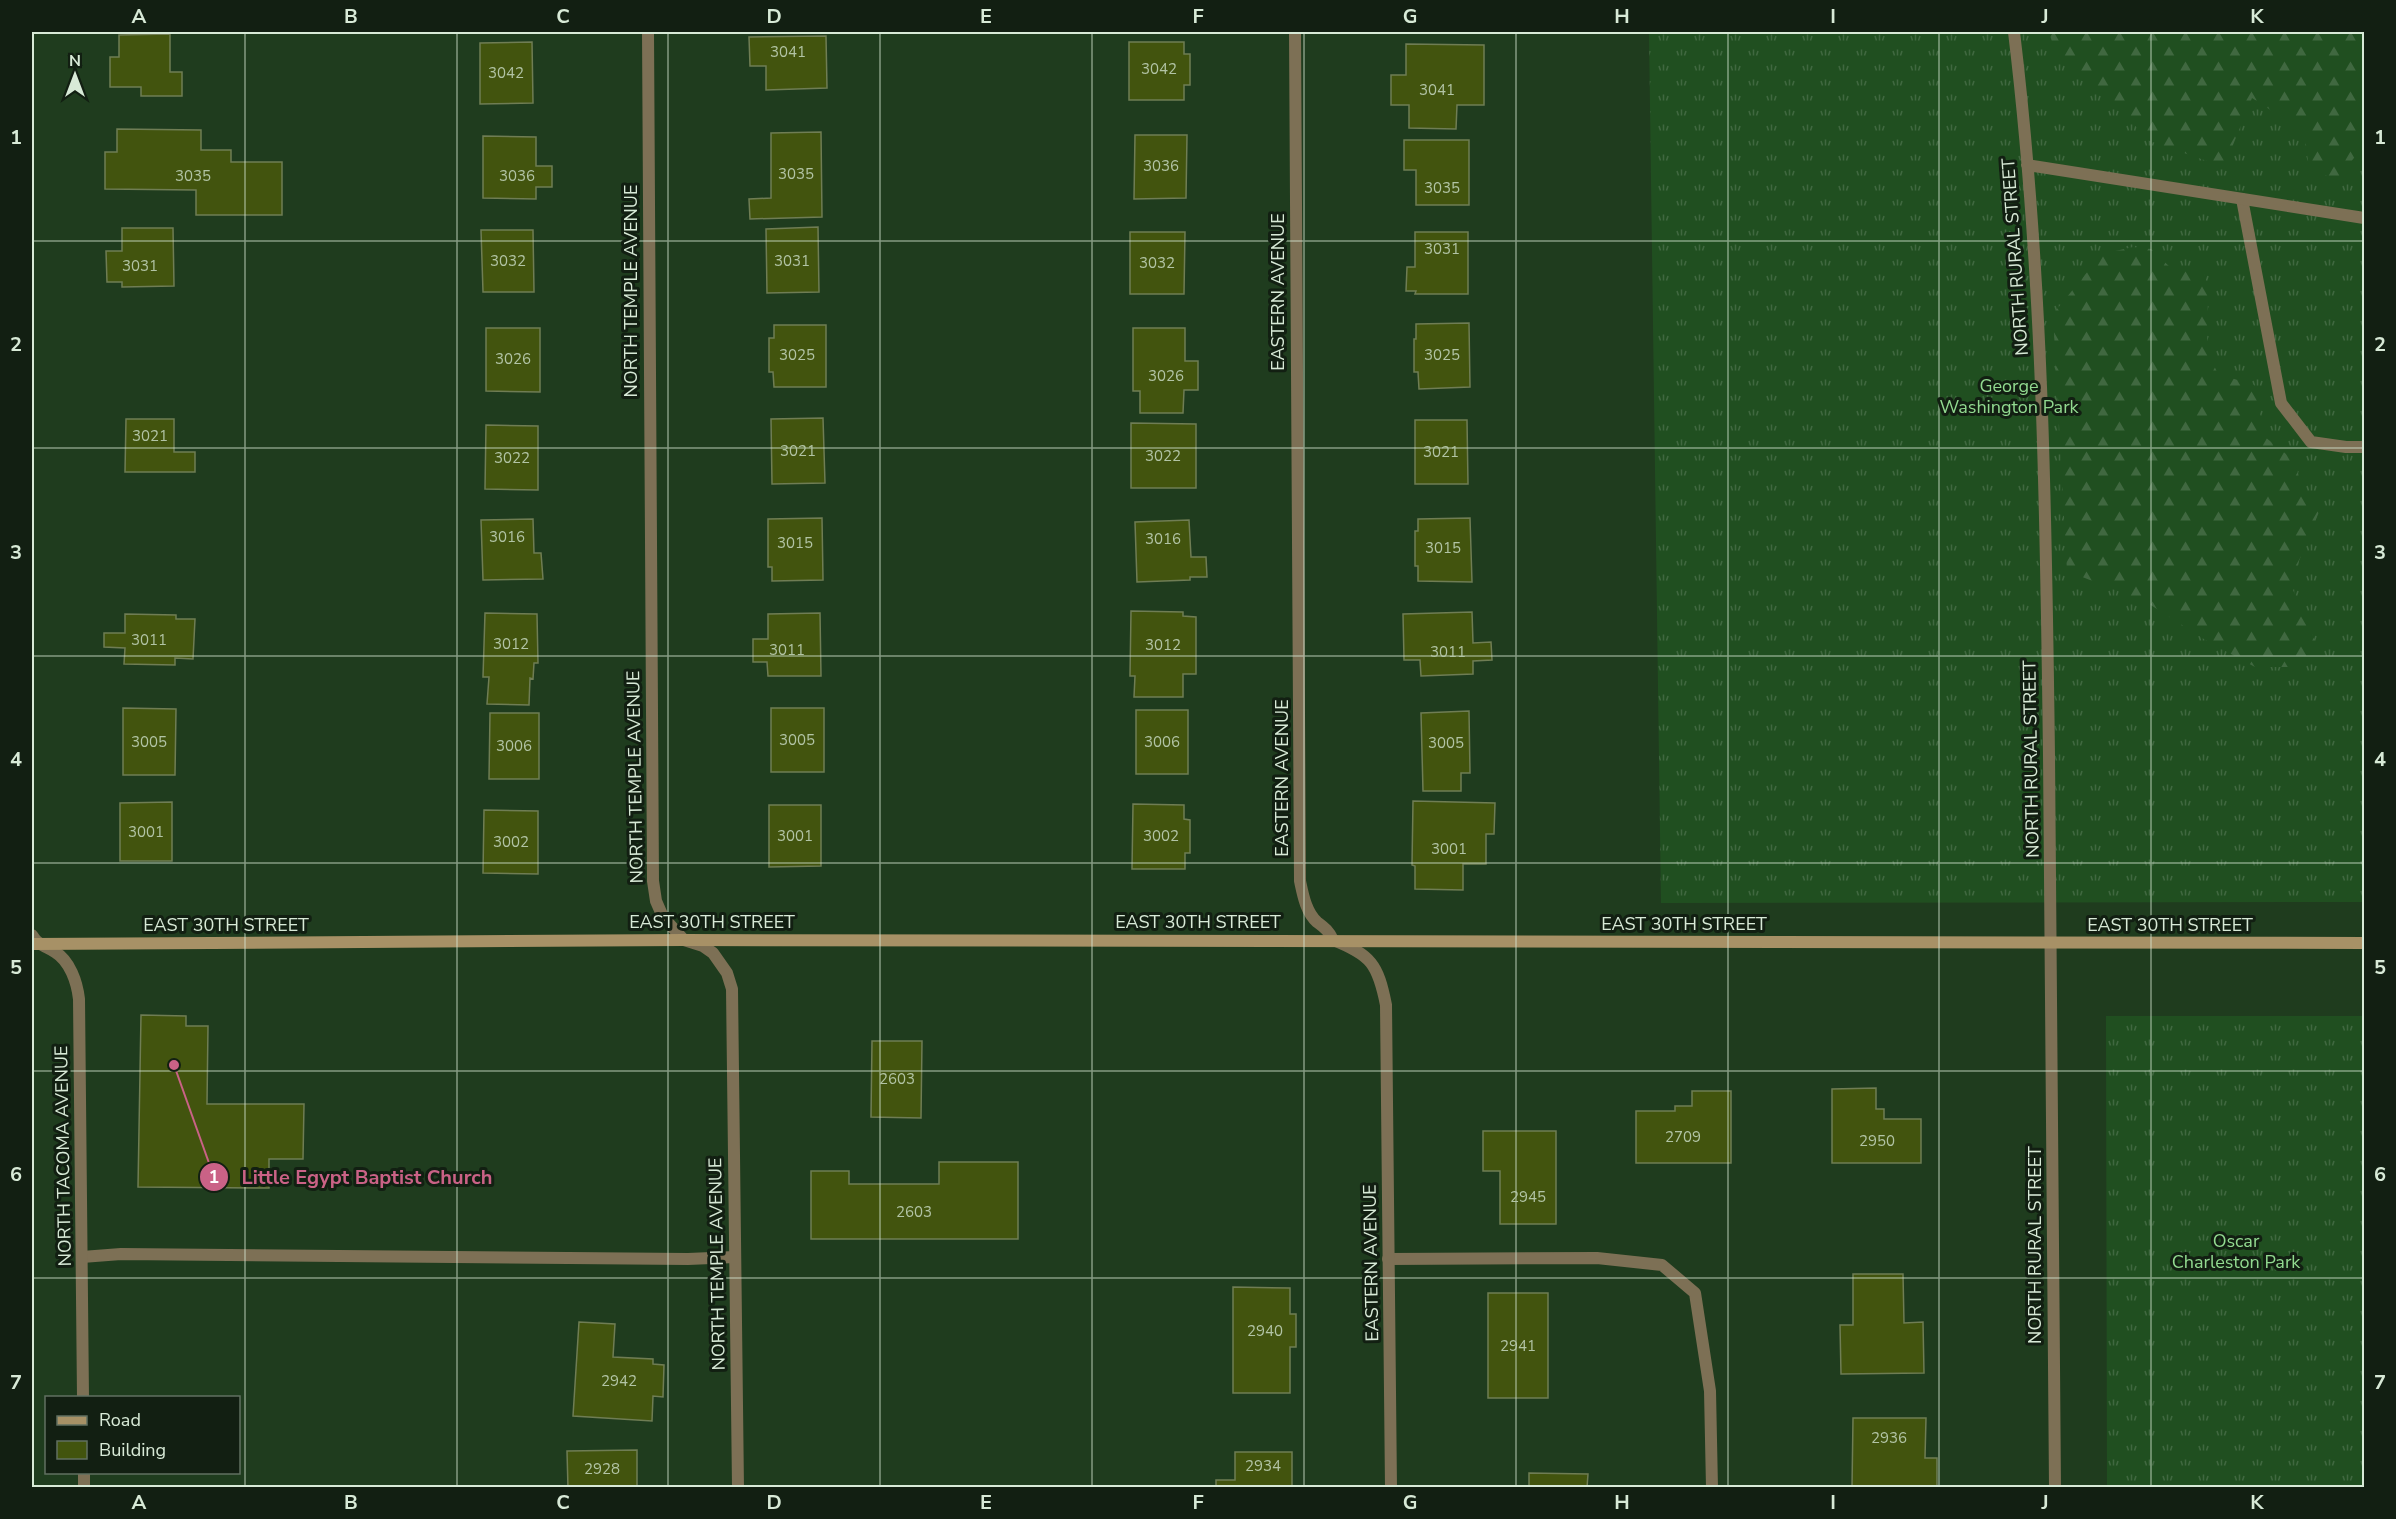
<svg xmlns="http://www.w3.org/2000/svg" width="2396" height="1519" viewBox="0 0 2396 1519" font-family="'Nunito Sans',sans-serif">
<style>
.grass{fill:url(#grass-tufts)}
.forest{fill:url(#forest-firs)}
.building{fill:#42540e;stroke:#6f7d54;stroke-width:1.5}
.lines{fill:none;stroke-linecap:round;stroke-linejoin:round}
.service{stroke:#7d7055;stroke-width:12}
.minor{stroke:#7d7055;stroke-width:12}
.secondary{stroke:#a79166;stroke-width:12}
.grid{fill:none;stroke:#d8ead7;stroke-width:1.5;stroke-opacity:0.55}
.labels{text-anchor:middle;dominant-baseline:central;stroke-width:6;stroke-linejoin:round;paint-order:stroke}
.number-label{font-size:15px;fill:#b2c4a5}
.street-label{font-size:18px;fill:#d8ead7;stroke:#121f12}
.park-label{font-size:18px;fill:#92da90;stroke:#121f12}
.leader{fill:none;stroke:#ca6286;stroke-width:2}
.callout-dot{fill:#ca6286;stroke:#121f12;stroke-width:2}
.mark-label{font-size:18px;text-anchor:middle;font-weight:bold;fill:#fff}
.callout-label{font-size:20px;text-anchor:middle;font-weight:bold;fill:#ca6286;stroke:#121f12;stroke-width:6;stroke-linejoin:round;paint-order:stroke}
.neatline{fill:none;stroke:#d8ead7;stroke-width:2}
.grid-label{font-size:20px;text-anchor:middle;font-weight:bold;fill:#d8ead7}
</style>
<defs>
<pattern id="grass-tufts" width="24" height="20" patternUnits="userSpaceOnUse" patternTransform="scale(1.5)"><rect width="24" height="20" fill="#204f20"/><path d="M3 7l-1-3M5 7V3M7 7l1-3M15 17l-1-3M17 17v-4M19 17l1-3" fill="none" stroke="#406840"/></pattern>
<pattern id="forest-firs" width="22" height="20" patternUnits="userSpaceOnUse" patternTransform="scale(1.5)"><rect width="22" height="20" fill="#204f20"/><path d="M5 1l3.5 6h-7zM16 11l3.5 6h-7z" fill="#406840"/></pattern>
</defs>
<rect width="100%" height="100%" fill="#1f3c1e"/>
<path class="grass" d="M 1649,32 L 2364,32 L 2364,902 L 1661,903 Z
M 2106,1016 L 2364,1016 L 2364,1487 L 2107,1487 Z"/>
<path class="forest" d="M 2049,32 L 2364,32 L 2364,145 L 2336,181 L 2309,166 L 2303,131 L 2252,98 L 2224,167 L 2147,140 L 2109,94 L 2058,61 Z
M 2133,247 L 2151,249 L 2173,270 L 2204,271 L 2208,293 L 2207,351 L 2218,374 L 2254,385 L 2265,437 L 2296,462 L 2301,489 L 2321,507 L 2299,561 L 2293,590 L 2317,645 L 2304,667 L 2255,667 L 2207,641 L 2146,602 L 2067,571 L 2053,314 L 2102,254 Z"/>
<path class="building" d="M 170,34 L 170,72 L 182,72 L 182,96 L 141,96 L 141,87 L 110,87 L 110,57 L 119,57 L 119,35 Z
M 826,36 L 827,88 L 766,90 L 766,66 L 750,66 L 749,37 Z
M 532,42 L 533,103 L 480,104 L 480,43 Z
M 1129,42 L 1184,42 L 1184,54 L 1190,54 L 1190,85 L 1184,85 L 1184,100 L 1129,100 Z
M 1406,44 L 1484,45 L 1484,105 L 1457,105 L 1456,129 L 1409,128 L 1409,105 L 1391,105 L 1391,75 L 1406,75 Z
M 117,129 L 201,130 L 201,150 L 231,150 L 231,162 L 282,162 L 282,215 L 196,215 L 196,190 L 105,189 L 105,152 L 117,152 Z
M 821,132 L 822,217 L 750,219 L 749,199 L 771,198 L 771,133 Z
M 1135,135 L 1187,135 L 1186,198 L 1134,199 Z
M 483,136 L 536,137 L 536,166 L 552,166 L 552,187 L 536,187 L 536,199 L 483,198 Z
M 1404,140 L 1469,140 L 1469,205 L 1416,205 L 1416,170 L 1404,170 Z
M 818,227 L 819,292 L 767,293 L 766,229 Z
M 122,228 L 173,228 L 174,286 L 122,287 L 122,282 L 107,282 L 106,251 L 122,251 Z
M 481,230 L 533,230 L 534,292 L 483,292 Z
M 1130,232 L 1185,232 L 1184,294 L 1130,294 Z
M 1415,232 L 1468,232 L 1468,294 L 1415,294 L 1416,291 L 1406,291 L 1407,267 L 1415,267 Z
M 1469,323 L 1470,387 L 1419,389 L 1418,372 L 1414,372 L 1414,339 L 1416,339 L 1416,324 Z
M 774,325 L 826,325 L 826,387 L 774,387 L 773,372 L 769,372 L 769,338 L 774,338 Z
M 486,328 L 540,328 L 540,392 L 486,391 Z
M 1133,328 L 1185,328 L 1185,361 L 1198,361 L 1198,390 L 1184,390 L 1183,413 L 1140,413 L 1140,391 L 1133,391 Z
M 823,418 L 825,483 L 772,484 L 771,419 Z
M 126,419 L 174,419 L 174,452 L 195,452 L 195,472 L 125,472 Z
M 1415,420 L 1467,420 L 1468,484 L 1415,484 Z
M 1131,423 L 1196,424 L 1196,488 L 1131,488 Z
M 486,425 L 538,426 L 538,490 L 485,489 Z
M 822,518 L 823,580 L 772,581 L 772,567 L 768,567 L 768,519 Z
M 1470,518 L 1472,582 L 1418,581 L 1418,566 L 1415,566 L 1415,531 L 1418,531 L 1418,519 Z
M 533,519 L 534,553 L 541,553 L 543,579 L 483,580 L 481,520 Z
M 1189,520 L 1191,557 L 1206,557 L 1207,577 L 1190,577 L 1190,580 L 1137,582 L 1135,522 Z
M 1131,611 L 1183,612 L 1183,616 L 1196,617 L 1196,674 L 1183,674 L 1183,697 L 1134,697 L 1135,676 L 1130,676 Z
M 1472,612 L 1473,643 L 1491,642 L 1492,660 L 1473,661 L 1473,674 L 1421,676 L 1420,660 L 1404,660 L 1403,614 Z
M 485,613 L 537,614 L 538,663 L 534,663 L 533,679 L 530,678 L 529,705 L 487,704 L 489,677 L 483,677 Z
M 820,613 L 821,676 L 768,676 L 767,662 L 753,662 L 753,639 L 768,639 L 768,614 Z
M 125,614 L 176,615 L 176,619 L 195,619 L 193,659 L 175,658 L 175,665 L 124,664 L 125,648 L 104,647 L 104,633 L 125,633 Z
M 123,708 L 176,709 L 175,775 L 123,775 Z
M 771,708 L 824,708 L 824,772 L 771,772 Z
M 1136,710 L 1188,710 L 1188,774 L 1136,774 Z
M 1469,711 L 1470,773 L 1461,773 L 1461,791 L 1423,791 L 1421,713 Z
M 490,713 L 539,713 L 539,779 L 489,779 Z
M 1413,801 L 1495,803 L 1494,834 L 1486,834 L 1486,864 L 1463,864 L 1463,890 L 1415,889 L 1415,866 L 1412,865 Z
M 172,802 L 172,861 L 120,861 L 120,803 Z
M 1133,804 L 1184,805 L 1184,819 L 1190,820 L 1190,853 L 1185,853 L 1185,869 L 1132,869 Z
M 769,805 L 821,805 L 821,866 L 769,867 Z
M 484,810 L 538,811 L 538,874 L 483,873 Z
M 141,1015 L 186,1016 L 186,1026 L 208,1026 L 207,1104 L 304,1104 L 303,1159 L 269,1159 L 269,1188 L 138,1187 Z
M 872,1041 L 922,1041 L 921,1118 L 871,1117 Z
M 1876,1088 L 1876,1109 L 1884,1109 L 1884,1119 L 1921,1119 L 1921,1163 L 1832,1163 L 1832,1089 Z
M 1692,1091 L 1731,1091 L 1731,1163 L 1636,1163 L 1636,1111 L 1675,1111 L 1675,1106 L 1692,1106 Z
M 1483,1131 L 1556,1131 L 1556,1224 L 1500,1224 L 1500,1171 L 1483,1171 Z
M 939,1162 L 1018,1162 L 1018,1239 L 811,1239 L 811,1171 L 849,1171 L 849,1184 L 939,1184 Z
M 1853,1274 L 1903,1274 L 1904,1323 L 1923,1322 L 1924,1373 L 1841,1374 L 1840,1325 L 1853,1325 Z
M 1233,1287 L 1290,1288 L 1290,1314 L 1296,1314 L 1296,1347 L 1290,1347 L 1290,1393 L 1233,1393 Z
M 1488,1293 L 1548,1293 L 1548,1398 L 1488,1398 Z
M 579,1322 L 615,1324 L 613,1357 L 653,1359 L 653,1364 L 664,1365 L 663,1397 L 653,1396 L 652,1421 L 573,1416 Z
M 1853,1418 L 1926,1418 L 1925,1458 L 1937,1458 L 1937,1488 L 1852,1488 Z
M 637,1450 L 637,1488 L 568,1488 L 567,1451 Z
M 1235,1452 L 1292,1452 L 1292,1488 L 1216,1488 L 1216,1480 L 1235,1480 Z
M 1529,1473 L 1588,1474 L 1587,1488 L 1529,1488 Z"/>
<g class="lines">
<path class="service" d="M 2242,199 L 2281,403 L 2311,442 L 2346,447 L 2364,447
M 82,1257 L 121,1254 L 688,1259 L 735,1257
M 1388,1259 L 1597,1258 L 1662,1265 L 1695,1293 L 1710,1391 L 1712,1488"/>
<path class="minor" d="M 648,32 L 653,881 L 656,901 L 663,917 L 684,940 L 703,946 L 713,953 L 727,973 L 732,989 L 738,1488
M 1295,32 L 1300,881 C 1303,895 1306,912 1317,922 C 1325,928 1329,931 1333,940 C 1371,955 1378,964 1386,1005 L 1391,1488
M 2014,32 C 2043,272 2046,513 2049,755 C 2051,999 2053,1243 2055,1488
M 2027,165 L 2364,218
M 32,935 C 38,945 45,946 55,952 C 70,961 77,982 79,999 L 83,1398
M 84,1472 L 84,1488"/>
<path class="secondary" d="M 32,944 L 684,940 L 2364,943"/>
</g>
<path class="grid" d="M 245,32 L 245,1488M 457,32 L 457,1488M 668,32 L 668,1488M 880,32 L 880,1488M 1092,32 L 1092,1488M 1304,32 L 1304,1488M 1516,32 L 1516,1488M 1728,32 L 1728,1488M 1939,32 L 1939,1488M 2151,32 L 2151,1488M 32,241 L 2364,241M 32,448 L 2364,448M 32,656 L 2364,656M 32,863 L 2364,863M 32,1071 L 2364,1071M 32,1278 L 2364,1278"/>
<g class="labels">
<g class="number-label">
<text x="788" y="52">3041</text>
<text x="1159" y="69">3042</text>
<text x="506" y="73">3042</text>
<text x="1437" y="90">3041</text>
<text x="1161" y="166">3036</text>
<text x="796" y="174">3035</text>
<text x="193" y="176">3035</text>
<text x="517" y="176">3036</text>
<text x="1442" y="188">3035</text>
<text x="1442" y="249">3031</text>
<text x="508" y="261">3032</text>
<text x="792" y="261">3031</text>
<text x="1157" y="263">3032</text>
<text x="140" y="266">3031</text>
<text x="797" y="355">3025</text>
<text x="1442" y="355">3025</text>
<text x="513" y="359">3026</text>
<text x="1166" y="376">3026</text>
<text x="150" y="436">3021</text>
<text x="798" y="451">3021</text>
<text x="1441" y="452">3021</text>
<text x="1163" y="456">3022</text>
<text x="512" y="458">3022</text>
<text x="507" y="537">3016</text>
<text x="1163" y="539">3016</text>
<text x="795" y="543">3015</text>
<text x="1443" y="548">3015</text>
<text x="149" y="640">3011</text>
<text x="511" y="644">3012</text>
<text x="1163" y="645">3012</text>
<text x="787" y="650">3011</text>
<text x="1448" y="652">3011</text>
<text x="797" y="740">3005</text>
<text x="149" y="742">3005</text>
<text x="1162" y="742">3006</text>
<text x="1446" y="743">3005</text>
<text x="514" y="746">3006</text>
<text x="146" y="832">3001</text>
<text x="795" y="836">3001</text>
<text x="1161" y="836">3002</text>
<text x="511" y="842">3002</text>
<text x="1449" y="849">3001</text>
<text x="897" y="1079">2603</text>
<text x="1683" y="1137">2709</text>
<text x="1877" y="1141">2950</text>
<text x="1528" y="1197">2945</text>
<text x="914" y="1212">2603</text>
<text x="1265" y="1331">2940</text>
<text x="1518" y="1346">2941</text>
<text x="619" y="1381">2942</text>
<text x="1889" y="1438">2936</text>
<text x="1263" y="1466">2934</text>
<text x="602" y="1469">2928</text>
</g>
<g class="street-label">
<text transform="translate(2015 257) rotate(-94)">NORTH RURAL STREET</text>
<text transform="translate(631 291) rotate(-90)">NORTH TEMPLE AVENUE</text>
<text transform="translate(1278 292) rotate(-90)">EASTERN AVENUE</text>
<text transform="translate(2031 759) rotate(-91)">NORTH RURAL STREET</text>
<text transform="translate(635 777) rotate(-91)">NORTH TEMPLE AVENUE</text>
<text transform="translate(1282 778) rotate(-90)">EASTERN AVENUE</text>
<text x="712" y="922">EAST 30TH STREET</text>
<text x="1198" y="922">EAST 30TH STREET</text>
<text x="1684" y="924">EAST 30TH STREET</text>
<text x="226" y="925">EAST 30TH STREET</text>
<text x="2170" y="925">EAST 30TH STREET</text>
<text transform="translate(63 1156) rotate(-91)">NORTH TACOMA AVENUE</text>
<text transform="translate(2035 1245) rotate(-90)">NORTH RURAL STREET</text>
<text transform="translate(1371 1263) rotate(-91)">EASTERN AVENUE</text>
<text transform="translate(717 1264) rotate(-91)">NORTH TEMPLE AVENUE</text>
</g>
<g class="park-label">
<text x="2009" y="386">George<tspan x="2009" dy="21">Washington Park</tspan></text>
<text x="2236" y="1241">Oscar<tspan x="2236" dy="21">Charleston Park</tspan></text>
</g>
</g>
<path class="leader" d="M174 1065L214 1177"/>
<g class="callout-dot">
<circle cx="174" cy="1065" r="6"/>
<circle cx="214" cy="1177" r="15"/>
</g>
<g class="mark-label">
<text x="214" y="1183">1</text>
</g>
<g class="callout-label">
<text x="367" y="1184">Little Egypt Baptist Church</text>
</g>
<rect width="2396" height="1519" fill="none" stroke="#121f12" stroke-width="66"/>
<rect x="45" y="1396" width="195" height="78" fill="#121f12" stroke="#617061" stroke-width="1.5"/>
<rect x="57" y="1416" width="30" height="9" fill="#a79166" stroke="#617061" stroke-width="1.5"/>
<text x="99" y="1426" font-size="18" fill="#d8ead7">Road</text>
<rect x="57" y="1441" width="30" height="18" fill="#42540e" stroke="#617061" stroke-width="1.5"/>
<text x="99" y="1456" font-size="18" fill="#d8ead7">Building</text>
<g transform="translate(75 75)" stroke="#121f12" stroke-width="4.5" paint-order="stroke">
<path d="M0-4.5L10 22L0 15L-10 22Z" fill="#d8ead7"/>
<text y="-9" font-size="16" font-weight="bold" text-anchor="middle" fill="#d8ead7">N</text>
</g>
<rect x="33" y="33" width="2330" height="1453" class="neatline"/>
<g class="grid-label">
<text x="139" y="23">A</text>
<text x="351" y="23">B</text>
<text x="563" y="23">C</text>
<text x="774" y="23">D</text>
<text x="986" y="23">E</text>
<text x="1198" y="23">F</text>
<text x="1410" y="23">G</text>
<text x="1622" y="23">H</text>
<text x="1833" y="23">I</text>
<text x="2045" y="23">J</text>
<text x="2257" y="23">K</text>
<text x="16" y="144">1</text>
<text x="2380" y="144">1</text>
<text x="16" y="351">2</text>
<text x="2380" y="351">2</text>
<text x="16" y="559">3</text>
<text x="2380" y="559">3</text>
<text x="16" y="766">4</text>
<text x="2380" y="766">4</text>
<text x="16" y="974">5</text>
<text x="2380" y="974">5</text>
<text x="16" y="1181">6</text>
<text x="2380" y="1181">6</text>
<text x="16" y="1389">7</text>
<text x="2380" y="1389">7</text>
<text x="139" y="1509">A</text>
<text x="351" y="1509">B</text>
<text x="563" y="1509">C</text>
<text x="774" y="1509">D</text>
<text x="986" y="1509">E</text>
<text x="1198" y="1509">F</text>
<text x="1410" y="1509">G</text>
<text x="1622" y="1509">H</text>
<text x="1833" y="1509">I</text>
<text x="2045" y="1509">J</text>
<text x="2257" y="1509">K</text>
</g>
</svg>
